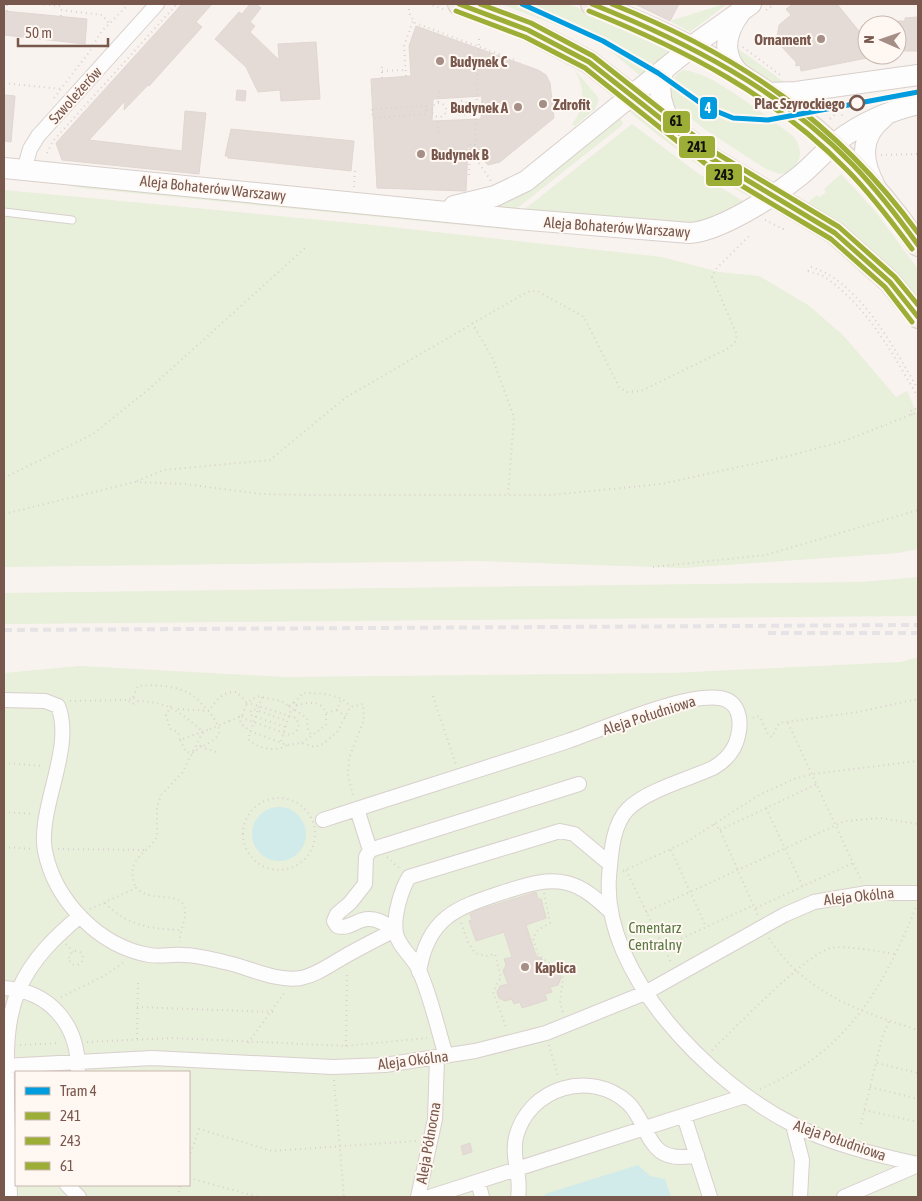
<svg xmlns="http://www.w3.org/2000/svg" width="922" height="1201" viewBox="0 0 922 1201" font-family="'Asap Condensed',sans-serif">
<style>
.green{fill:#e8efda;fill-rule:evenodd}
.water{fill:#d0ebe9}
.building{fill:#e5dbd6;stroke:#e1d6d1;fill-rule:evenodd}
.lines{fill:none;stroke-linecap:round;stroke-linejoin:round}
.lane-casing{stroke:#d8d0cd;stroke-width:9}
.street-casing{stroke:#d8d0cd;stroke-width:16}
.secondary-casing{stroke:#d8cfcb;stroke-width:22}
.primary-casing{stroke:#dad0cc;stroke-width:24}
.path{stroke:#dad1d0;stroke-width:2;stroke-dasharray:1 4;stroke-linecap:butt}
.lane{stroke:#fefdfd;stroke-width:7}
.street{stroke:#fefdfd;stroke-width:14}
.secondary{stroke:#fefdfd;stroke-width:20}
.primary{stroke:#f3ede7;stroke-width:22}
.rail{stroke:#e5e3e6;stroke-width:4;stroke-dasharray:8 5;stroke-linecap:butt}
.path-bridge{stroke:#dad1d0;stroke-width:2;stroke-dasharray:1 4;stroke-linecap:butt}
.bus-1-casing{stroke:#fff8f2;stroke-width:9}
.bus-2-casing{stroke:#fff8f2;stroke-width:9}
.bus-3-casing{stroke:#fff8f2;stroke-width:9}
.bus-1{stroke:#9cae35;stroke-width:5}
.bus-2{stroke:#9cae35;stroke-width:5}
.bus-3{stroke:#9cae35;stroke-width:5}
.tram-1-casing{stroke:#fff8f2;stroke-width:9}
.tram-1{stroke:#009cdd;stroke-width:5}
.poi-dot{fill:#a58e86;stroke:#fff8f2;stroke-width:2}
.stop-dot{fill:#fff8f2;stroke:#78574d;stroke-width:2.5}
.labels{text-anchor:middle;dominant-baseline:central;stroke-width:4;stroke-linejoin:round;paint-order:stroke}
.poi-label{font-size:15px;font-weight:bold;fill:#78574d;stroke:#fff8f2;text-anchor:start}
.street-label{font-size:15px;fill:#78574d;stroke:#fff8f2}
.stop-label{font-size:15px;font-weight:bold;fill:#78574d;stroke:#fff8f2;text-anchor:end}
.park-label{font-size:15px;fill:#597842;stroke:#fff8f2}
.line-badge{stroke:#fff8f2;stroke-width:2}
.badge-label{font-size:14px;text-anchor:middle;font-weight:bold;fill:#fff}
.pale-badge-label{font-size:14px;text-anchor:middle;font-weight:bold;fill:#111}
</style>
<rect width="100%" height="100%" fill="#f8f3ef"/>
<path class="green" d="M 501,4 L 567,4 L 624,24 L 677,49 L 660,63 L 656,61 L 649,71 L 642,77 L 608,49 L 587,37 Z
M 724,4 L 727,4 L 690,32 L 670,21 Z
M 733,45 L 788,85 L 773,84 L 741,63 Z
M 574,69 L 597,96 L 599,100 L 595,109 L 575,126 L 572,124 C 586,106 585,87 574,69 Z
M 683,70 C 713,72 768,118 794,137 C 804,151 801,163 788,173 L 780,174 L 766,169 L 706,130 L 673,105 C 667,91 671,76 683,70 Z
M 632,105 L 755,195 L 752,198 C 706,174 666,142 626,109 Z
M 618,114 L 623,123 L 621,126 L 515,210 L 474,206 Z
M 632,124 L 699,174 L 746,203 L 700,225 L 521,212 Z
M 841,174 L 875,211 L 918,269 L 918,303 L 805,205 L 817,195 L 820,197 L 826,192 L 824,189 Z
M 71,181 L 513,225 L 512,230 L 80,188 L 71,186 Z
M 4,190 L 363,224 L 662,257 L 719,272 L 759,276 L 808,305 L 843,335 L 896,397 L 907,391 L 918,416 L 918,549 L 898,553 L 683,568 L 479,561 L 4,567 Z
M 918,577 L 918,616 L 4,624 L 4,593 L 862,582 Z
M 918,657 L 918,1197 L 4,1197 L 4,673 L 80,666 L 286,677 L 671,673 L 901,662 ZM 16,1072 L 189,1072 L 189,1185 L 16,1185 Z"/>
<path class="water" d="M252 834a27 27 0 1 1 54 0a27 27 0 1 1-54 0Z
M 638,1165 L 650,1176 L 665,1179 L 671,1197 L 544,1197 L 545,1194 Z"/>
<path class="building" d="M 182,4 L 212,4 L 196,22 L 202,27 L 149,86 L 148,85 L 124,110 L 125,101 L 89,140 L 182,151 L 185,111 L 206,113 L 199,174 L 62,160 L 56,143 Z
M 250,4 L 256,4 L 261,8 L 250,22 L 255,26 L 250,32 L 279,60 L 278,44 L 316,42 L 320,99 L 281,101 L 280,90 L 258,92 L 246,67 L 215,39 L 239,12 L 242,14 Z
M 635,4 L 679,4 L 670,21 Z
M 793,4 L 837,4 L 867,41 L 867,58 L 801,71 L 800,65 L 796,66 L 796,62 L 780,45 L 777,37 L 779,25 L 791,15 L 786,9 Z
M 4,11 L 87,19 L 85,44 L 4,35 Z
M 918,17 L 918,51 L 897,51 L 897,21 L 905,21 L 905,18 Z
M 416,26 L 538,70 L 546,75 L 550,83 L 554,118 L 500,162 L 488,165 L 468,146 L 466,191 L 377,188 L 371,79 L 411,76 L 409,46 ZM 482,96 L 481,119 L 432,121 L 433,99 Z
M 237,90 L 246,91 L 245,101 L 236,100 Z
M 4,95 L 15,96 L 11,142 L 4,141 Z
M 231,129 L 354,141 L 351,171 L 228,158 L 228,156 L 225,156 Z
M 536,892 L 538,899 L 541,899 L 546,918 L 526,925 L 536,956 L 542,959 L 545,972 L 553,969 L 559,972 L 561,978 L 558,985 L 550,987 L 552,992 L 545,994 L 547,1000 L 522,1008 L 520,1002 L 514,1004 L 512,999 L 505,1001 L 499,998 L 497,992 L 500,986 L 508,984 L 503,971 L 506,965 L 504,959 L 512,957 L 504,932 L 476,941 L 469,921 L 472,920 L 470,914 L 478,910 Z
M 470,1143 L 472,1152 L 463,1155 L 461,1146 Z"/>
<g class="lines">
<g class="lane-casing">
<path id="lane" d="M 4,212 L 72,220"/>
</g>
<g class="street-casing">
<path id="street" d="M 24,170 L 30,149 L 38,136 L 157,4
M 4,700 L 45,701 L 58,706 C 75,748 37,809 45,851 C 55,901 99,946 149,955 C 161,957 172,954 183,955 C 197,955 211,959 224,962 C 249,967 275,982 301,978 C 316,975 328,966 342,958 C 359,948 377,939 395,930
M 357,809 L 370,850 L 366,857 L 365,884 L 350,903 L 337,914 L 334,921 L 337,926 C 349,930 357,919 368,919 C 378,918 387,925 395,930
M 323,820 C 405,793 487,768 568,741 C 606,728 683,693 720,698 C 739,701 742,720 738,736 C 735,750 725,761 713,768 C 689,779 647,790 628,809 C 612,825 611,855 609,877 C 602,975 711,1083 792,1124 C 831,1144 876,1155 918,1164
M 370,850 L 579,784
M 419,972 C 428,915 459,907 507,891 C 527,885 546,878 567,883 C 584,887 598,900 611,912
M 4,988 C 51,991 79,1026 78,1072
M 446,1056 C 437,1027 431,996 418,968 C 412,956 398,946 396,933 C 393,917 401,890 409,877 L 560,831 L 574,834 L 610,864
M 4,1066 L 152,1058 L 333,1067 L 385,1065 L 475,1051 L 546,1033 L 645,993 L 784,915 L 814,902 L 867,893 L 918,893
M 684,1116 L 710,1197
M 793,1125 L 802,1160 L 800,1197
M 478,1182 L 482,1197
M 67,1185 L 79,1197
M 10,1197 C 9,1164 8,1131 7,1098 C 7,1061 4,1024 19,989 C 32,959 56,936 80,916
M 418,1197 L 435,1119 L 437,1058
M 429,1197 L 745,1096
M 518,1197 C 522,1177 511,1158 516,1137 C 529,1087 591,1069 628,1103 C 643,1117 645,1139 660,1151 C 671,1159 684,1158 697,1155
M 844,1197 L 918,1165"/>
</g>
<g class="secondary-casing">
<path id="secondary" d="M 664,69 C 656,91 661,110 675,128
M 738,72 C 721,54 726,32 740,13
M 768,93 L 796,92 L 918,75
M 4,168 L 517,219 L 690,233 C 720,231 773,197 797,178 C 812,167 824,151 839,140 C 863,122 889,111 918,104
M 875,186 C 862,162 859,137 883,118
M 454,206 L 495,196 L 526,181 L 699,41 L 751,4"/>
</g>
<g class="primary-casing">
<path id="primary" d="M 459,4 L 528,30 L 589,62 L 712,159 L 835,233 L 890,282 L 918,317
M 592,4 C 724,53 839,126 918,245"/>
</g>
<path class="path" d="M 39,4 L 62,6
M 409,4 L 409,13 L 415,23 L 515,60
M 428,4 L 443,9
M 61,10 L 102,15 L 109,23
M 766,10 L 775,4
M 7,11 L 7,4
M 61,16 L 61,11
M 743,47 L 783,77
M 382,71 L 406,70
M 406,76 L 404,46 L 413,21
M 382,78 L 382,66
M 4,83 L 61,89
M 54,98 L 90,51 L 101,32 L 129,4
M455 108a7 7 0 1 1 14 0a7 7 0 1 1-14 0Z
M 438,102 L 439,91
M432 110a7 7 0 1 1 14 0a7 7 0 1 1-14 0Z
M 470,109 L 481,108
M 426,110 L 426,114 L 373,118 L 372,109 L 426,106 L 426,110 L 431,110
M 840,110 L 843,117
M 830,119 L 840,110 L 864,105
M 438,133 L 438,118
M 475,145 L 479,39
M 47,153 L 53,141 L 177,4
M 881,155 L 918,154
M 469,175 L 470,144 L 475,145 L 477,160 L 491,181
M 354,187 L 355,171
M 765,220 L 783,229 L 787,226
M 808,271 L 811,267 C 859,281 894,348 918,389
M 808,271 C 814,273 821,274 826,278 C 868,307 893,355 918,397
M 472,323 L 492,357 L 514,417 L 508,494
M 912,415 L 910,411 L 918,408
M 4,478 L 93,434 L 149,389 L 305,248
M 137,481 L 164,470 L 270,460 L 345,398 L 527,292 L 537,291 L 584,317 L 619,387 L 627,392 L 641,391 L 729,348 L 735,342 L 737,335 L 712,277 L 716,269 L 750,235
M 4,514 L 135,482 L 185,484 L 262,494 L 308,495 L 551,495 L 661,484 L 789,456 L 847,440 L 918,412
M 653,567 L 766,555 L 918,510
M 433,696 L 456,765
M 133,697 L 138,686 C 155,684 181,686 195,697 C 200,701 204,707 209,711 C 216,700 223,691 237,692 L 247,703 L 257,696 L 281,701 L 289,706
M 262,697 L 248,739 C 257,748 276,753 287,745
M 70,701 L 129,700 L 133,697 L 137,701 C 169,702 180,712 203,732 L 182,773 L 161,795 L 157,807 L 157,836 C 148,855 123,858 136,888
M 129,701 L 133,704 L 137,701
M289.5 706a3.5 3.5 0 1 1 7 0a3.5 3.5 0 1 1-7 0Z
M 294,703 L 303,693 C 317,693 342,693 350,707
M 296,705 C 309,703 320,699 326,713 L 337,710 L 341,699
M 171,706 L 166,715 L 170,729 L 178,732 L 180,740 L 210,729
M 178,709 L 209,711 C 222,730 225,736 201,747 L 198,742
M 295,710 L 307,718 L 308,730 L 312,736
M 337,710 L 346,717
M 239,716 L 241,724 L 250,731 L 287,745 L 301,743 L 315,747 L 323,744 L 338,731 L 350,707 L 363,704 L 364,720 L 349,758 L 348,775 L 353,796
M 242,716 L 245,719 L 290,735 L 296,732 L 299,725 L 296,718 L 252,704 L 246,704
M 753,718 L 756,716 L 760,717 L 768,734 L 772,737 L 779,723 L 858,712 L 918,699
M 229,721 L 242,716 L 246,705
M 788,723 L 862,882
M 285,727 L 251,715 L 250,712 L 253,709 L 287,721
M 180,740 L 186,752 L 192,753 L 201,747 L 217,752
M 281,741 L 291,710
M 302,743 L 326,725 L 326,713
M 4,763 L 43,766
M243 834a36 36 0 1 1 72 0a36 36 0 1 1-72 0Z
M 766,808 L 803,887
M 4,812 L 33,814
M 714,824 L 720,830 L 758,916
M 720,830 L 817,784
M 4,847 L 33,849
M 58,849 L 145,850
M 671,850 L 706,927
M 387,857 L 400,869
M 626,870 L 672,964
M 623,871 L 688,841 L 759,795 L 794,779 L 813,774 L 918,761
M 544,893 L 550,923 L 538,930 L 533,938 L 538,955 L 560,971 L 563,978 L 560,1003 L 563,1012
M 105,903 C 126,925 150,929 180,930
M 756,908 L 853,863
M 90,909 L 136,888 C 152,904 184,889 185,911 C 186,922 179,931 180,942
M 646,912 L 845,821 L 880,818 L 918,824
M 461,923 L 468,942 L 475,953 L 486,956 L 495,954 L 501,977 L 493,992 L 507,1030
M 769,938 C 803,992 860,1012 918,1030
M 66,944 L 73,952
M 663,947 L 754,905
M69 958a7 7 0 1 1 14 0a7 7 0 1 1-14 0Z
M 61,997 L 104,976 L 124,962
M 137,1007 L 273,1012
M 137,1039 L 138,981
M 87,1042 L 172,1038 L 346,1046 L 427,1038
M 248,1043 L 285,992
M 20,1045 L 60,1043
M 549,1045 L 558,1076
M 346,1046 L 347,971
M 712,1050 C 733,1030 808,952 831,948 C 849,945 878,952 896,954
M 877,1063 L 918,1073
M 334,1080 L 344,1197
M 870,1087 L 918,1099
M 760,1089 C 846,1052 882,991 916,907
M 864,1110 L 918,1122
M 861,1124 L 882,1038 L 889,1021
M 189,1158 L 199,1129 L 272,1151 L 416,1141
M 189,1178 L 259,1197
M 178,1197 L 180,1185"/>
<use href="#lane" class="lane"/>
<use href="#street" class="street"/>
<use href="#secondary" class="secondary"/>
<use href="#primary" class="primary"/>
<path class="rail" d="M 4,630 L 918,625
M 768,633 L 918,633"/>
<path class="path-bridge" d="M 210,729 L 229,721"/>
<g class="bus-1-casing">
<path id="bus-1" d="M 459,4 L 528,30 L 589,62 L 712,159 L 835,233 L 890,282 L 918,317
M 592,4 C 687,42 781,90 853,165 C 877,190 898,217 918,245"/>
</g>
<g class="bus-2-casing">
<path id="bus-2" d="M 456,11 L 525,37 L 585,68 L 707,165 L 831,239 L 885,287 L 912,322
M 589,11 C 684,49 775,96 847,170 C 871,194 892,222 912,249"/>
</g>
<g class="bus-3-casing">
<path id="bus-3" d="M 480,4 L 531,23 L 593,56 L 716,153 L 839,227 L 895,277 L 918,305
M 612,4 C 739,55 836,121 918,233"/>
</g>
<use href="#bus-1" class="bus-1"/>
<use href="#bus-2" class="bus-2"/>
<use href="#bus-3" class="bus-3"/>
<g class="tram-1-casing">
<path id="tram-1" d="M 522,4 L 603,41 L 658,73 L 706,107 L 733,118 L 768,120 L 918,92"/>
</g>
<use href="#tram-1" class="tram-1"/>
</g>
<g class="poi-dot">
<circle cx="821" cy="39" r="5"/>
<circle cx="440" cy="61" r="5"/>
<circle cx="543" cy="104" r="5"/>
<circle cx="518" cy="107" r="5"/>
<circle cx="421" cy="154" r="5"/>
<circle cx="525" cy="967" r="5"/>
</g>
<circle class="stop-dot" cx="857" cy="103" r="7"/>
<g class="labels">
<g class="poi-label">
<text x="811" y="39" text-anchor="end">Ornament</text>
<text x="450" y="61">Budynek C</text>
<text x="553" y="104">Zdrofit</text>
<text x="508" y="107" text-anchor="end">Budynek A</text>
<text x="431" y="154">Budynek B</text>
<text x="535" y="967">Kaplica</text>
</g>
<g class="street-label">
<text transform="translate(75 95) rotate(-48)">Szwoleżerów</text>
<text transform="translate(213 188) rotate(6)">Aleja Bohaterów Warszawy</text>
<text transform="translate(617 227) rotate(4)">Aleja Bohaterów Warszawy</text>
<text transform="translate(649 715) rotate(-18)">Aleja Południowa</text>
<text transform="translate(859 896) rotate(-6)">Aleja Okólna</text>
<text transform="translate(413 1060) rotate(-7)">Aleja Okólna</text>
<text transform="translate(840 1140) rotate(19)">Aleja Południowa</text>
<text transform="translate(428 1143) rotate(-80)">Aleja Północna</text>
</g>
<g class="stop-label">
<text x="845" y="103">Plac Szyrockiego</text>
</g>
<g class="park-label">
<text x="655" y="927">Cmentarz<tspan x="655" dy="17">Centralny</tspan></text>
</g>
</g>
<g class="line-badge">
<rect x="699" y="96" width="19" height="24" rx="5" fill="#009cdd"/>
<rect x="662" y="110" width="29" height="24" rx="5" fill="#9cae35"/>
<rect x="678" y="135" width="38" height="24" rx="5" fill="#9cae35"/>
<rect x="705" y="163" width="38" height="24" rx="5" fill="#9cae35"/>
</g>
<g class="badge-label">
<text x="708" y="113">4</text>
</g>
<g class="pale-badge-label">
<text x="676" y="126">61</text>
<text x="697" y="152">241</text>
<text x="724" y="180">243</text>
</g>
<rect width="922" height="1201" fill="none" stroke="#78574d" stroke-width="10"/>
<rect x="15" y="1071" width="175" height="115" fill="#fff8f2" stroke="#c9b8b0"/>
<rect x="25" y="1087" width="25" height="8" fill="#009cdd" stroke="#c9b8b0"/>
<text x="60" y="1096" font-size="15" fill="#78574d">Tram 4</text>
<rect x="25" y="1112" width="25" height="8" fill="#9cae35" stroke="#c9b8b0"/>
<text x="60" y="1121" font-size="15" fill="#78574d">241</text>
<rect x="25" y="1137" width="25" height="8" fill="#9cae35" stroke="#c9b8b0"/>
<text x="60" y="1146" font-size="15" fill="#78574d">243</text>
<rect x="25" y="1162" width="25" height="8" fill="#9cae35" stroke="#c9b8b0"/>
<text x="60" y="1171" font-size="15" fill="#78574d">61</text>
<g transform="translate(882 40) rotate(272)"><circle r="24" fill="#fff8f2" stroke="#c9b8b0"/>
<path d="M0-4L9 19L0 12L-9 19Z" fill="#a58e86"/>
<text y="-8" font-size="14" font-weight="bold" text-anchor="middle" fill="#78574d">N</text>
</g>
<path d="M18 38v8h90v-8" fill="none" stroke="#78574d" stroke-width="2.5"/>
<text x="25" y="38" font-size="15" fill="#78574d" stroke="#fff8f2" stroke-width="4" paint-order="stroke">50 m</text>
</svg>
